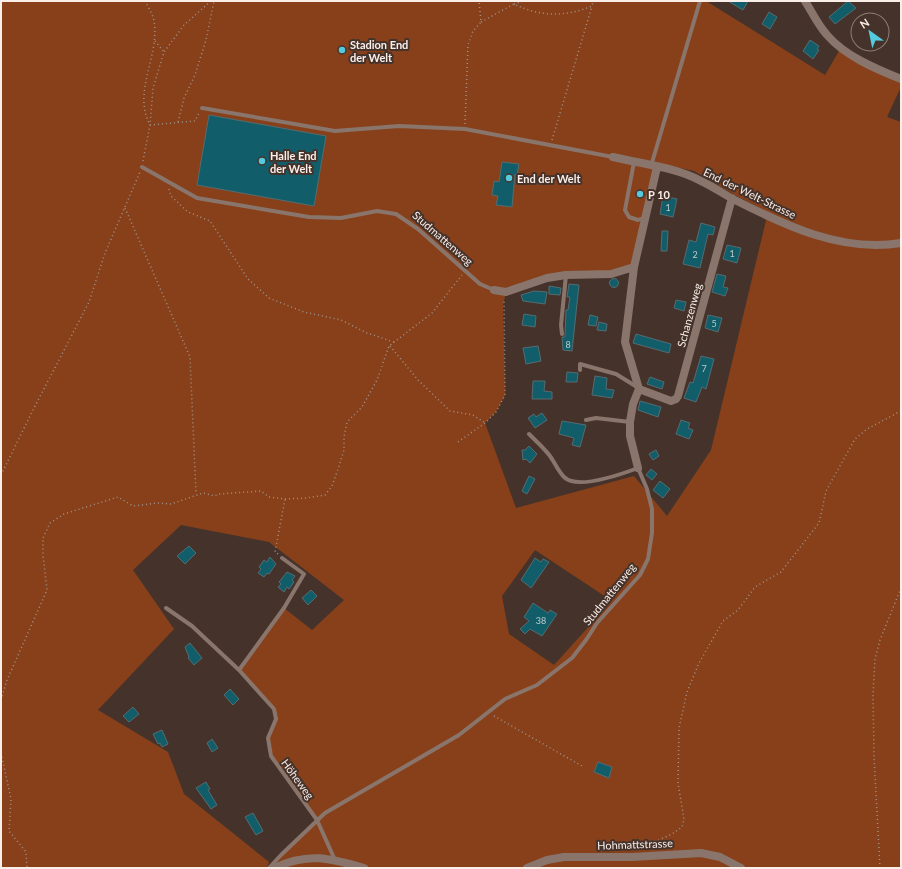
<svg xmlns="http://www.w3.org/2000/svg" width="902" height="869" viewBox="0 0 902 869" font-family="Lato,sans-serif">
<style>
.green{fill:#87401a;fill-rule:evenodd}
.building{fill:#115e6a;stroke:#546c71}
.lines{fill:none;stroke-linecap:round;stroke-linejoin:round}
.path{stroke:#a1928b;stroke-width:1.5;stroke-dasharray:1 3;stroke-linecap:butt}
.service{stroke:#89756b;stroke-width:4}
.minor{stroke:#89756b;stroke-width:8}
.poi-dot{fill:#55cade;stroke:#45332b;stroke-width:1.5}
.labels{text-anchor:middle;dominant-baseline:central;stroke-width:4;stroke-linejoin:round;paint-order:stroke}
.number-label{font-size:9px;fill:#c0cac9}
.poi-label{font-size:11px;font-weight:bold;fill:#faeee9;stroke:#45332b;text-anchor:start}
.street-label{font-size:11px;fill:#faeee9;stroke:#45332b}
</style>
<rect width="100%" height="100%" fill="#45332b"/>
<path class="green" d="M1,1H706L825,75L839,51L901,83V87L887,117L901,122V868H269L317,820L271,756L268,738L276,719L274,709L239,670L284,608L312,630L344,600L269,542L181,525L133,570L174,629L98,710L168,752L184,794L269,862L267,868H1ZM652,162L694,171L735,195L768,212L711,450L667,516L634,476L516,508L485,423L496,412L505,395L503,305L506,292L566,275L623,272L634,267L657,167ZM535,550L612,601L554,665L509,634L502,596Z"/>
<path class="building" d="M728,1H748L743,10Z
M848,1L856,8L835,24L829,17Z
M769,12L777,17L770,29L762,24Z
M810,40L819,46L817,49L819,50L813,59L803,51Z
M209,115L326,136L314,206L197,185Z
M502,162L519,164L517,175L515,174L512,207L496,205L498,196L492,195L494,181L499,182Z
M663,196L677,199L673,217L660,214Z
M701,223L715,227L713,235L708,234L700,268L683,264L689,240L696,242Z
M662,231H668L667,251H661Z
M727,245L741,248L737,263L723,259Z
M717,274L726,276L723,287L728,288L725,296L712,292Z
M609.5 283a4.5 4.5 0 1 1 9 0a4.5 4.5 0 1 1-9 0Z
M569,284L579,285L572,351L563,350L562,337H565L566,310H568L570,297H567Z
M549,286L561,288L560,295L549,294Z
M534,291L547,292L545,304L523,301L521,295Z
M676,300L686,302L684,311L674,308Z
M524,314L536,316L535,327L522,325Z
M590,315L598,317L596,326L588,325Z
M708,315L722,318L718,332L705,328Z
M599,322L607,324L606,331L597,330Z
M636,334L671,344L669,353L633,343Z
M538,346L541,361L526,364L523,348Z
M701,356L714,359L706,389L702,387L696,402L684,398L690,382L693,383Z
M567,372L578,373L577,382H566Z
M595,376L607,378L606,389L614,390L612,398L592,395Z
M650,377L664,382L662,389L647,384Z
M533,381H545L544,391L552,392V399H532Z
M640,401L661,407L658,417L638,410Z
M542,413L547,420L535,428L528,418L534,414L536,417Z
M681,420L690,423L688,428L693,430L689,439L676,434Z
M562,421L586,425L580,447L572,445L574,438L559,434Z
M529,446L537,454L530,463L526,459L523,460L522,450H525Z
M656,450L659,456L653,460L649,454Z
M651,469L657,474L652,480L646,475Z
M529,476L535,479L527,494L522,491Z
M660,481L670,489L663,498L653,490Z
M189,546L196,553L185,564L177,556Z
M270,557L276,564L269,574L267,573L264,577L258,573L261,569L259,567L264,560L267,562Z
M535,558L541,562L543,559L549,562L531,588L521,580Z
M287,572L295,576L292,580L294,582L289,589L287,587L284,592L278,587L281,584L279,582Z
M311,590L317,596L308,605L302,598Z
M533,603L548,613L550,610L557,614L542,636L530,629L525,634L520,629L529,621L524,617Z
M190,643L202,658L194,665L188,658L189,657L185,647Z
M230,689L239,699L233,705L224,695Z
M133,707L139,714L129,722L123,716Z
M162,730L168,744L162,747L160,743L158,744L153,734Z
M212,739L218,748L212,752L207,743Z
M598,762L612,767L609,778L594,772Z
M206,782L210,789L208,790L217,805L211,809L196,788Z
M253,813L263,831L256,835L245,817Z"/>
<g class="lines">
<path class="path" d="M145,1C148,7 153,14 154,21C160,56 132,92 150,125
M514,4L523,1
M481,22L514,4C540,17 566,17 592,6L593,1
M155,41L164,52
M178,122L184,98L195,75L206,40L214,1
M465,124L468,45L473,31L481,22L479,1
M150,125L195,121L199,113
M552,140L592,6
M143,161L150,125L153,88L164,52L184,25L211,1
M169,189L171,196L188,212L210,221L248,279L269,298L304,312L341,320L367,333L394,342
M125,208L190,357L196,494
M390,346L418,380L450,411L473,415L485,423
M458,442L485,423L496,412L505,395L504,299
M1,475L33,410L89,302L105,253L140,172
M278,554L275,552L285,499
M1,700L7,680L47,590L43,555V538L50,523L64,514L118,497L133,506L158,503L171,504L203,493L215,496L219,494L261,491L269,497L285,499L306,498L325,495L332,486L338,469L344,450V437L347,422L362,407L377,380L389,346L432,313L462,275
M494,716L582,766
M1,753L11,799L9,831L26,852L27,868
M634,849L636,844L659,840L672,834L682,827L684,819L678,783L679,728L687,692L699,663L723,621L738,610L755,587L781,572L819,523L826,491L855,439L867,429L901,411
M880,868L874,757L873,695L875,659L880,640L901,588"/>
<path class="service" d="M202,108L335,131L399,126L465,129L613,157
M634,162L625,210L629,217L638,220L646,217
M651,166L700,1
M142,167L197,198L309,217L341,218L377,211L396,214L418,229L480,284L494,290
M562,334L561,325L566,275
M580,370V364L616,374L637,387
M586,420L596,418L630,422
M166,608L192,626L239,670L274,709L276,719L268,738L271,756L317,820L335,860
M239,670L284,608L304,574L282,558
M269,868L281,855L325,813L459,735L505,699L537,685L572,658L586,640L597,623L640,575L648,559L652,533V509L647,489L638,468C622,474 577,490 564,477C558,471 555,463 550,456C544,448 536,441 529,434"/>
<path class="minor" d="M805,1C812,12 818,25 827,35C845,56 876,69 901,79
M613,157C642,164 675,167 701,181C712,186 722,193 733,199C784,225 842,253 901,243
M494,290L506,292L547,278L566,275L611,274L634,267
M639,389L671,401L676,399L678,396L732,198
M638,468L630,436V422L633,404L639,389L625,342L634,267L657,167
M274,868C308,852 330,858 364,868
M527,868L547,860L564,857H632L701,853L720,857L741,868"/>
</g>
<g class="poi-dot">
<circle cx="342" cy="50" r="4"/>
<circle cx="262" cy="161" r="4"/>
<circle cx="509" cy="178" r="4"/>
<circle cx="640" cy="194" r="4"/>
</g>
<g class="labels">
<g class="number-label">
<text x="668" y="207">1</text>
<text x="732" y="253">1</text>
<text x="695" y="254">2</text>
<text x="714" y="323">5</text>
<text x="568" y="344">8</text>
<text x="704" y="368">7</text>
<text x="541" y="620">38</text>
</g>
<g class="poi-label">
<text x="350" y="44">Stadion End<tspan x="350" dy="13">der Welt</tspan></text>
<text x="270" y="155">Halle End<tspan x="270" dy="13">der Welt</tspan></text>
<text x="517" y="178">End der Welt</text>
<text x="648" y="194">P 10</text>
</g>
<g class="street-label">
<text transform="translate(750 193) rotate(26)">End der Welt-Strasse</text>
<text transform="translate(443 238) rotate(41)">Studmattenweg</text>
<text transform="translate(689 315) rotate(-75)">Schanzenweg</text>
<text transform="translate(609 594) rotate(-51)">Studmattenweg</text>
<text transform="translate(298 779) rotate(54)">Höheweg</text>
<text transform="translate(635 844) rotate(-2)">Hohmattstrasse</text>
</g>
</g>
<rect width="902" height="869" fill="none" stroke="#faeee9" stroke-width="4"/>
<g transform="translate(870 32) rotate(327)"><circle r="19" fill="#45332b" stroke="#8d7e77"/>
<path d="M0-3L7 15L0 10L-7 15Z" fill="#55cade"/>
<text y="-6" font-size="11" font-weight="bold" text-anchor="middle" fill="#faeee9">N</text>
</g>
</svg>
